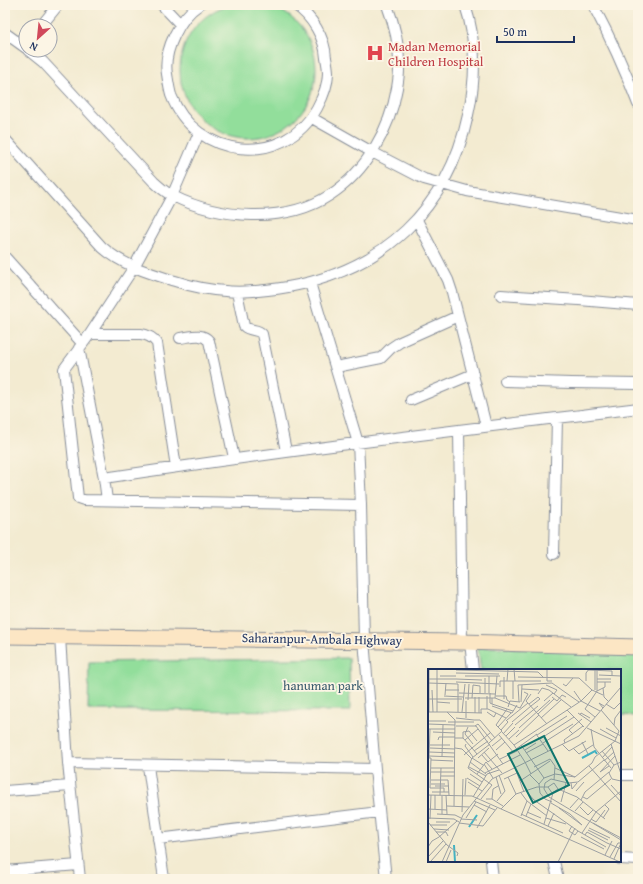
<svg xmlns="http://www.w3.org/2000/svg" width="643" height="884" viewBox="0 0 643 884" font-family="'Gentium Book Plus',serif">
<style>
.green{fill:#92de9b;stroke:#56867c}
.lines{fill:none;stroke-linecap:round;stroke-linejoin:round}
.minor-casing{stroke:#878d98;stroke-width:12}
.secondary-casing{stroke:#878d98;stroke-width:17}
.minor{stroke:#fff;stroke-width:10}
.secondary{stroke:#fce6c4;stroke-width:15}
.labels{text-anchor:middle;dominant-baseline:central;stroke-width:3.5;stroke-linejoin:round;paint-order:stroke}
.health-label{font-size:13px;fill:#be3a42;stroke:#fcf5e5;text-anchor:start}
.street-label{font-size:13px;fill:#1b2f5e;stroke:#fcf5e5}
.park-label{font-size:13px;fill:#395b6d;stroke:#fcf5e5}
.inset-river{fill:none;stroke:#45b2c2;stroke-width:2}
.inset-road{fill:none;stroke:#9da0a3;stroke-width:1}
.view{fill:#0f766e;fill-opacity:0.15;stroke:#0f766e;stroke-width:2}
.inset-edge{fill:none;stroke:#1b2f5e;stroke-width:2}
</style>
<rect width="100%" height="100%" fill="#fcf5e5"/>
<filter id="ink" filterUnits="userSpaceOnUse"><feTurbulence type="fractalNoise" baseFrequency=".025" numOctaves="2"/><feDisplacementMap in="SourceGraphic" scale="8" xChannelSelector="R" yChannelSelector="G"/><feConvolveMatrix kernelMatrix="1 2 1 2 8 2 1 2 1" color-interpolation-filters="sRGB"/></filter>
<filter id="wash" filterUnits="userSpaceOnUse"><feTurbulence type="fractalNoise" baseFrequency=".012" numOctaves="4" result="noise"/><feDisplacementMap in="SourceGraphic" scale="16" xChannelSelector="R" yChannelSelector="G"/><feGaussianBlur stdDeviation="0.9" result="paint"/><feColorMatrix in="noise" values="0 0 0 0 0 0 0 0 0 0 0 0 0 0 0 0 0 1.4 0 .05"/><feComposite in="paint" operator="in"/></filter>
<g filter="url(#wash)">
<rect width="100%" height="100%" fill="#f3ebd1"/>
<path class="green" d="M180 70a68 68 0 1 1 136 0a68 68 0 1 1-136 0Z
M478,647L638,651V716L620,715V670H481Z
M349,658L350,711L88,710L89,662Z"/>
</g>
<g filter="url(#ink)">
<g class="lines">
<g class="minor-casing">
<path id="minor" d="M162,5L180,24
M199,5C180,17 163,51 167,74C168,80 169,88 171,95C195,159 284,169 317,108C323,97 328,85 328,73C328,68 327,63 326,58C325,38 312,16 295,5
M593,5C610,37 625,70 638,104
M41,26L58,5
M5,33L26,48
M28,50L43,62L154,182C160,187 166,193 173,196C219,219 286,224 330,195C366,172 390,129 397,88C398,82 399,76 399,70C400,48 395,26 387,5
M312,118L372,152L424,179L467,191L638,220
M199,133L172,196L134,267L90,334L64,369L78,498L84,500L361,505
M5,139L102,247C122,265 149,273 175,281C214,294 247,294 288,287C382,270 448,210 468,115C476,80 477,40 465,5
M417,220L448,280L452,292L486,426
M5,257L82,343
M310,283L358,443L361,505L364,640L375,769L386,879
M237,292L244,326C250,332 257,328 262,334L286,451
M501,295L579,300L638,305
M90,334H141C148,335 152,337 157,343L176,467
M180,338C190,337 202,332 209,341L234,458
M79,348L104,478L107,500
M336,367L381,358L391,348L400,342L458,316
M505,381L571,383L638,384
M411,400L473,374
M459,430L462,642
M104,478C281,451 460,430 638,408
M554,554L557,418
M60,637L68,763L80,879
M470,642L473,670
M68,763L375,769
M148,766L164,879
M620,775H638
M5,791L70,786
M158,839L379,812
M620,859L638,860
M491,861L493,879
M554,861L558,879
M5,871L78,865"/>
</g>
<g class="secondary-casing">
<path id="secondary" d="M5,636L462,642L638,647"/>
</g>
<use href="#minor" class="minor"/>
<use href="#secondary" class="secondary"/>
</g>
</g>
<defs>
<g id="hospital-bare" transform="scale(1.38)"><path d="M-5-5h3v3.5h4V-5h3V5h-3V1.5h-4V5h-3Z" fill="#e0444e" stroke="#fcf5e5" stroke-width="2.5" paint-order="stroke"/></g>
</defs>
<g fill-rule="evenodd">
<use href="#hospital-bare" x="375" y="53"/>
</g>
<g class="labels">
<g class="health-label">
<text x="388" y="46">Madan Memorial<tspan x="388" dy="15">Children Hospital</tspan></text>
</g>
<g class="street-label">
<text transform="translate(322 639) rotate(1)">Saharanpur-Ambala Highway</text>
</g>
<g class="park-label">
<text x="323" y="685">hanuman park</text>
</g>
</g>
<g transform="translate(428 669)">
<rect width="193" height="193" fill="#f3ebd1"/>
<path class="inset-river" d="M154,89L167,82L169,85M41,158L49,146M26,176L27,193"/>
<path class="inset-road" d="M86,0L87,12M119,0V12H124M28,1L110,3L116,9M160,1L184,2V7M28,4L71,5M171,6L193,7M12,7H28M37,7H72M90,8L151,9L164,21L175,26M1,10H28M28,10L54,11M169,10H183M79,12L80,0M158,12V4L161,0M28,13L71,15M169,13H183M0,14L30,15V43M135,15L138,17L145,9M45,16L52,17V24M118,16L129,21L126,25M72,18V12H85M175,19L176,28L180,32M94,20L111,21M4,21L5,43M17,21H31M167,21V0M146,22L153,32L164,21M169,22L177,18V13M31,24L67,25M57,24V9M61,24V7M62,24V34L64,35M103,25L98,32L119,55M110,25L114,19L121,21L143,38M17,26L18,14M16,27L35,28M68,27H78L79,31L82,33M124,28L129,32L134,26L138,28M37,29H67L92,39L100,25L96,23M44,29L45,16M64,29V35L85,42M67,29L69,7M0,30H34M76,30V8M85,30V12H113M40,31L41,15M116,32L125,24M9,33L22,34M91,33L90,16L124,14L151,33M93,33L94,16M101,35L110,28L112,30L103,37M178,35L186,40L192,34M64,37L84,44L89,36M80,38L82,32L92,33M175,39L171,34L176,37M59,40V27M139,41L156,58M0,43H19L27,51L26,137M1,43V0M9,43V0M19,43L54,44M34,43L37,15M59,43L66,48L68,44M47,44V28M51,44V28M53,44V40H60L78,49M150,44L163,53M110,45L126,30M152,46L153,44L162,49M167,48L157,40L169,22V0M28,49L46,51M38,49V32M113,49L133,31M46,51H52L67,69M79,51L100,34M1,52H18M20,53H46M84,53L103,37M0,55L27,56M87,56L110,37M186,56L187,49L193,41M28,57H48L75,95M47,57L50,55L64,72M40,58L37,65L45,75M70,58L83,44M91,59L122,31M159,59L193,75M178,59L193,67M0,60H27M163,60L166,78L183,99M172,60L188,69M73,61L80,53L78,51M5,63L27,64M74,63L86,76M75,65L85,54M108,65L120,82M145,65L141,61L154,50M71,66L86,84M109,66L139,47M78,67L87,58M88,68L111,46M27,69H35L44,79L36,86M35,69V63L41,62L49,72M81,70L91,61M112,70L146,48M10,71L11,68H27M37,71L50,60M154,73L160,85M61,74L74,62L68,56L79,40M115,74L145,55M137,74L136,71L155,57M38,75L37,77L45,88M134,75L141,82L158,72M183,75L193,105M2,76H22M93,76L116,109M64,77L74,69M2,79L27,80M27,79L34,80L44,90M145,79L151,85L165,76M88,80L109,65M68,81L77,73M97,81L108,74M46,82L60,72M174,82L186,96M1,83L27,84M56,83L74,104M98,84L115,75M49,85L44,79L62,64M54,86L60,93L70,85M1,87L27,88M14,87L15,56M0,89H3L2,119H16V123M1,89L2,60M44,89L55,96M50,89L61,79M174,89L184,78M72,90L89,82M3,91L25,92M176,91L150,113L140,114L123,110L117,114L116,120L121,128L193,171M176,92L186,83M42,93L58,105M97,93L86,76L153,32L172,42M97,93L103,105M193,93L186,96L181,104L184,110L193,112M56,95L65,109M161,97L193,133M181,97L172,103L187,87M41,98L58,107M106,98L122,90L127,97L126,111M3,99H27M87,99L96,123M127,99L147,108M3,103H27M57,104L92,86M42,105L54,113M49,105L58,93L64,100M102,106L111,115M13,107H27M68,108L73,125M80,108L88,125M39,109L52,117M76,110L89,104M3,111H20L21,126M92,112L122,92M40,113L54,122M143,114L144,120L149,114M3,115H17M183,116L193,127M7,117H21M120,118L124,124L130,120M98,122L106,131L150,162L178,178M148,122L156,113M4,123H21M93,124L99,132L119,147M0,126L44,127L192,193M12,126L13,99M18,126L19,145M37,126L38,109M14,127V145M45,128L59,105L71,101M155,128L159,130L183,110M53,130L64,116L40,99L44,89L62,75M58,130H64L75,137M64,130L65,120L70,117M153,131L157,123L181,103M46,132L67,141M69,132L77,122L71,106M124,133L117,130L112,124L111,115L116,109L127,105L147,108L164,94L167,88L187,72L191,62L173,41M133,133L138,114M123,134L142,145L154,156L131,139M46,136L59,143M19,137L41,138M152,138L160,146L165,141M142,139L151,129M0,140L19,141M7,140V126M73,140L88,125L109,118H120L126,114L130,120L149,128L177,150M147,142L155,133M34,143L35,110M99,143L113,149M9,145L27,146L33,149M93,145L135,164M93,147L99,132M98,147L103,135M0,149L26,150L31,153M38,149L48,133M118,149L138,155M175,149L181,140L177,136M2,150L3,126M33,150L49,151M163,150L168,153L177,141M0,153L19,176L30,184L29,187M8,153H22M31,154L55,157L69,139M165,154L193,169M116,155L125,124M2,156H19M120,157L126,144M144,157L141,162L147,166L150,162M49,159L62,136M161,159L182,169M6,160L21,161M160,161L180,171M8,163H18L20,167M154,164L168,143L193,122M157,166L159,163L179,174M11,168L29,152M153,168L176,180M179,174L193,180M0,178L4,172L11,168M177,186L184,172M0,188L15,172M182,188L190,174H193M186,190L193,174M3,192L18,175M14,193L35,146L64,110L151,67L193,18M18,193L23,181M130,193L147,159"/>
<path class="view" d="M116,67L141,116L105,134L80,85Z"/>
<rect width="193" height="193" class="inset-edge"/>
</g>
<rect width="643" height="884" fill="none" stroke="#fcf5e5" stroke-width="20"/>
<g transform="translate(38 38) rotate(207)"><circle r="19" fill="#fcf5e5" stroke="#a2a6af"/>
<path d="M0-3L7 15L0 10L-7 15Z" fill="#d1495b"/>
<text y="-6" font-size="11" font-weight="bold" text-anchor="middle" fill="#1b2f5e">N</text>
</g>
<path d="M497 36v6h77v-6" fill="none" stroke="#1b2f5e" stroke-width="2"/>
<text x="503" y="36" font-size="12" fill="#1b2f5e" stroke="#fcf5e5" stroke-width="3" paint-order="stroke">50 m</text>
</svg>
